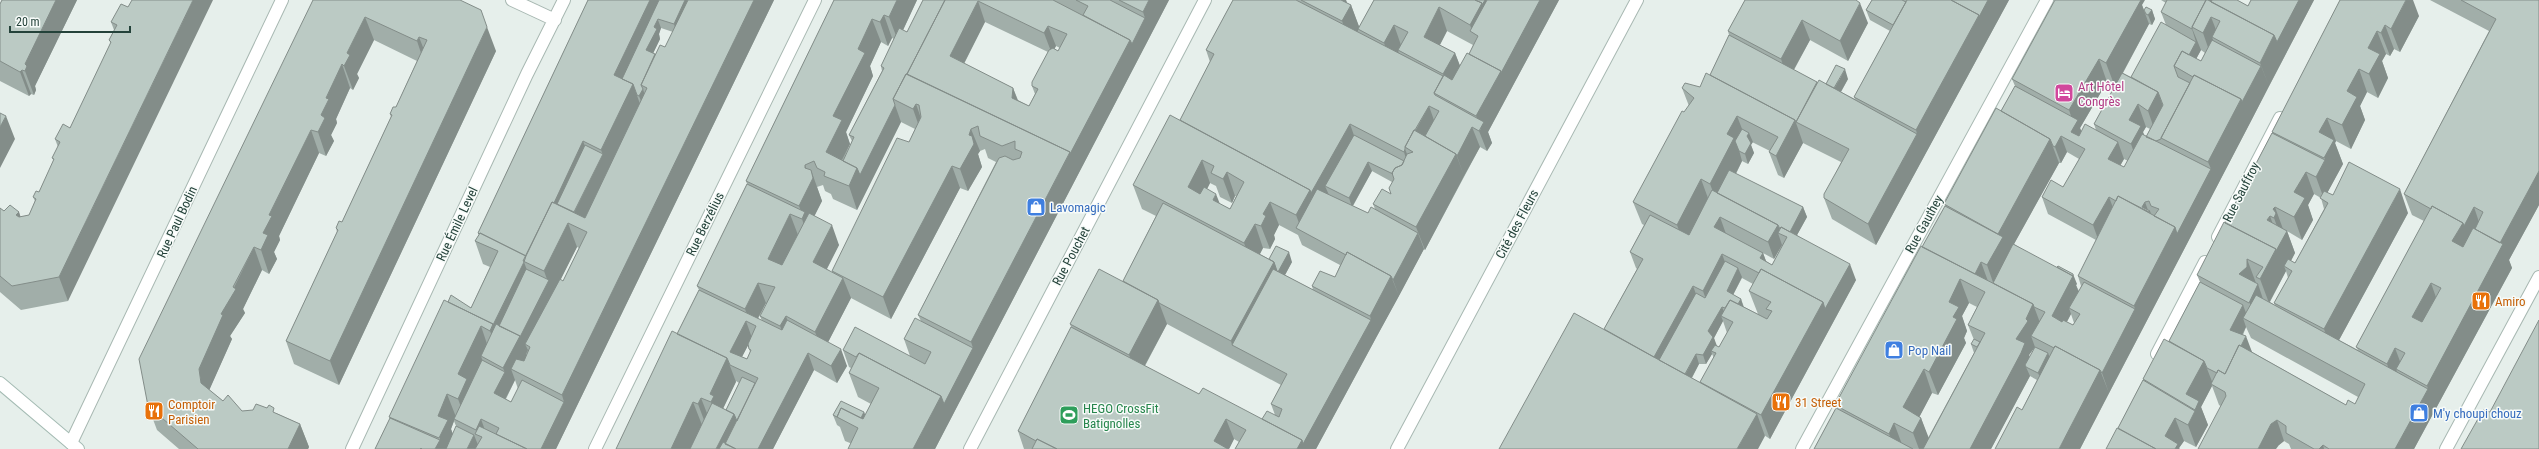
<svg xmlns="http://www.w3.org/2000/svg" width="2539" height="449" viewBox="0 0 2539 449" font-family="'Roboto Condensed',sans-serif">
<style>
.lines{fill:none;stroke-linecap:round;stroke-linejoin:round}
.pedestrian-casing{stroke:#a8b8b2;stroke-width:14}
.minor-casing{stroke:#a8b8b2;stroke-width:14}
.tertiary-casing{stroke:#a8b8b2;stroke-width:14}
.secondary-casing{stroke:#a4bbb3;stroke-width:14}
.pedestrian{stroke:#fff;stroke-width:12}
.minor{stroke:#fff;stroke-width:12}
.tertiary{stroke:#fff;stroke-width:12}
.secondary{stroke:#fff;stroke-width:12}
.wall{fill:#a1aea9;fill-rule:evenodd}
.shaded-wall{fill:#838d89}
.building{fill:#bbcac4;stroke:#838d89;fill-rule:evenodd}
.labels{text-anchor:middle;dominant-baseline:central;stroke-width:3;stroke-linejoin:round;paint-order:stroke}
.hotel-label{font-size:13px;fill:#b23c85;stroke:#f7fbf9;text-anchor:start}
.street-label{font-size:13px;fill:#24423a;stroke:#f7fbf9}
.shop-label{font-size:13px;fill:#366cbe;stroke:#f7fbf9;text-anchor:start}
.food-label{font-size:13px;fill:#c56008;stroke:#f7fbf9;text-anchor:start}
.leisure-label{font-size:13px;fill:#27864d;stroke:#f7fbf9;text-anchor:start}
</style>
<rect width="100%" height="100%" fill="#e6efeb"/>
<g class="lines">
<g class="pedestrian-casing">
<path id="pedestrian" d="M1397,449L1637,0"/>
</g>
<g class="minor-casing">
<path id="minor" d="M512,0L555,20
M2218,237L2280,118
M2157,354L2205,262
M71,443L282,0
M352,449L527,74L564,0
M595,449L815,0
M1802,449L2047,0
M2446,449L2539,277"/>
</g>
<g class="tertiary-casing">
<path id="tertiary" d="M970,449L1205,0"/>
</g>
<g class="secondary-casing">
<path id="secondary" d="M0,383L78,449"/>
</g>
<use href="#pedestrian" class="pedestrian"/>
<use href="#minor" class="minor"/>
<use href="#tertiary" class="tertiary"/>
<use href="#secondary" class="secondary"/>
</g>
<path class="wall" d="M2,0H77L35,86L36,90L34,95L31,94L29,96L0,81V4Z
M313,0L496,51L339,385L294,364L286,341L337,232L336,228L342,222L391,117L390,114L396,107L417,61L374,40L357,74L359,78L353,90L350,88L336,119L337,123L331,135L334,141L326,156L319,153L279,236L280,240L274,252L277,259L269,274L262,270L243,309L245,313L230,336L232,339L209,390L223,401L242,411L276,413L300,424L309,447L308,449H179L157,430L148,406Z
M588,0H774L556,449H375L390,418L389,417L448,302L471,308L490,267L483,264L475,241L479,235L478,233ZM661,28L673,32L665,47L655,54L653,53L660,39L659,34ZM577,247L579,248L563,281L560,280ZM515,380L518,389L511,402L506,399ZM454,421L456,426L453,434L451,429Z
M834,0H917L903,30L907,32L923,0H1169L935,449L850,443L845,441L840,427L837,425L833,415L864,412L865,415L871,404L858,397L849,373L851,368L849,367L843,350L910,356L904,339L921,321L918,315L996,162L988,158L985,149L980,151L978,154L982,167L968,191L960,188L891,319L851,298L828,342L847,366L837,383L814,370L773,449H616L677,334L699,290L697,286L747,184L746,181ZM985,22L1048,52L1032,86L1035,94L1029,106L1018,100L1013,88L964,64ZM892,38L894,39L881,66L882,71L849,135L852,141L843,161L850,144L846,132L873,76L870,66L881,42L888,46ZM1056,46L1060,48L1058,51L1054,49ZM901,122L915,129L909,142L832,271L833,273L827,269L839,245L814,216L822,201L817,187L823,185L825,191L831,194L833,199L857,210ZM766,303H767L760,316L762,321L758,319ZM748,345L750,352L747,359L742,357ZM736,381L739,383L726,410L723,408Z
M1233,0H1346L1347,3L1351,5L1359,27L1374,0H1559L1488,132L1492,143L1487,151L1480,147L1425,250L1424,249L1377,336L1316,449H1235L1239,442L1234,439L1229,449H1024L1018,431L1071,327L1070,324L1123,281L1156,216L1142,209L1133,185L1180,120L1210,62L1206,50ZM1447,31L1473,45L1469,54L1460,66L1455,53L1440,45ZM1372,171L1392,182L1391,194L1373,204L1375,209L1368,213L1353,206ZM1210,183L1216,186L1220,197L1232,203L1235,196H1236L1230,209L1220,204L1207,189ZM1279,225L1298,235L1302,245L1340,265L1335,277L1312,286L1313,290L1285,275L1292,262L1269,259L1260,254L1263,248L1270,249L1275,239L1274,235ZM1167,324L1281,385L1271,404L1275,415L1262,419L1199,394L1145,366Z
M1745,0L1868,23L1848,61L1810,40L1794,70L1817,82L1826,84L1848,79L1841,92L1855,99L1854,97L1890,31L1870,20L1866,10L1872,0H2009L1876,245L1832,219L1824,198L1841,162L1803,143L1784,178L1778,175L1769,152L1770,151L1752,142L1751,145L1754,153L1748,164L1742,161L1736,174L1803,207L1807,217L1797,235L1856,280L1770,439L1604,329L1637,269L1636,268L1630,252L1644,225L1642,224L1633,202L1689,106L1682,88L1700,87L1710,75L1729,35L1728,31ZM1782,245L1772,265L1766,261L1763,253L1774,259ZM1742,278L1753,284L1749,291L1758,314L1744,307L1741,299L1733,295ZM1723,321L1727,333L1719,347L1716,346L1714,338ZM1712,354L1714,358L1700,382L1701,383L1692,378L1699,364H1706Z
M2161,0H2237L2248,6L2251,0H2314L2080,449L2022,410L2037,380L2030,376L1991,449H1814L1836,408L1835,405L1945,206L1944,204L2001,111L2015,86L2012,79L2142,5L2144,10H2152L2155,19L2152,25L2149,24L2123,73L2131,77L2166,25L2161,12L2166,3ZM2201,50L2205,53L2201,61L2196,59ZM2107,82L2115,87L2094,124L2096,130L2081,131L2080,128ZM2146,127L2150,129L2146,137L2144,136L2143,132ZM2067,152L2079,159L2063,187L2042,197L2048,214L2096,240L2078,276L2081,286L2079,291L2076,285L2077,284L2014,244L2059,163H2061ZM2124,159L2128,161L2124,167L2120,166ZM1969,303L1977,307L1968,325L1974,340L1971,344L1974,353L1928,438L1921,418L1919,417L1932,393L1938,395L1966,343L1964,338L1967,331L1962,316ZM2071,314L2074,323L2073,325L2067,322ZM2035,347L2030,357L2029,355Z
M2340,0L2419,16L2400,52L2394,49L2390,56L2386,54L2382,61L2388,78L2378,98L2367,92L2360,106L2365,120L2351,149L2336,141L2335,143L2343,164L2327,193L2333,195L2408,213L2339,340L2358,350L2356,347L2424,221L2412,215L2404,194L2489,31L2430,0H2539V205L2509,260L2512,268L2414,449H2291L2289,444L2284,441L2279,445L2219,405L2212,386L2201,407L2208,425L2196,447L2184,441L2179,448L2118,428L2143,380V379L2169,341L2200,282L2197,275L2272,133V132ZM2314,194L2321,198L2324,209L2295,263L2291,261L2295,253L2287,231L2302,240L2313,220L2308,205ZM2286,271L2288,278L2274,303L2275,305L2270,302ZM2246,327L2251,338L2358,397L2355,404L2346,405L2252,352L2243,335Z
M128,7L68,301L21,310L0,292V208L4,211L19,212L20,217L29,215L35,201L33,197L39,192L54,161L52,158L58,147L55,139L70,128L111,44L109,40L114,30L111,22Z"/>
<path class="shaded-wall" d="M56,0H77L35,86L36,90L34,95L25,71V64Z
M193,0H213L68,301L59,277Z
M650,0H665L666,3L658,20L661,28L659,34L660,39L650,60L625,89L614,75Z
M685,0H693L677,34L674,24Z
M754,0H774L556,449H541L564,402L562,395Z
M897,0H917L898,41L889,17Z
M1149,0H1169L935,449H913L941,396L973,348L971,342L1070,152L1130,40L1145,18L1143,12Z
M1341,0H1346L1349,9L1351,5L1360,29H1358V31L1351,45L1342,21Z
M1485,0H1505L1490,27L1482,5Z
M1540,0H1559L1488,132L1492,143L1487,151L1479,131L1481,129L1476,116Z
M1988,0H2009L1876,245L1868,224L1917,134L1916,130L1979,15Z
M2131,0H2145L2142,5L2149,24L2115,87L2106,63Z
M2207,0H2214L2211,17L2220,40L2212,37L2216,48L2211,56L2203,33Z
M2299,0H2314L2269,86L2260,63L2274,35Z
M2406,0H2413L2419,16L2400,52L2391,29Z
M978,1L985,22L957,77L950,56Z
M1482,3L1490,27L1478,36L1473,33L1470,25Z
M1860,3L1868,23L1848,61L1840,41Z
M1439,7L1447,31L1432,60L1424,37Z
M2152,10L2155,19L2152,25L2148,15Z
M884,15L892,38L888,46L880,22Z
M365,17L374,40L357,74L359,78L353,90L344,66L347,53Z
M872,19L881,42L870,66L873,76L846,132L850,144L834,176L826,152L833,116L858,49Z
M1802,20L1810,40L1788,80L1781,59Z
M1394,25L1402,48L1398,50L1399,54L1392,66L1384,43Z
M2385,25L2394,49L2390,56L2381,33Z
M1048,26L1056,46L1052,54L1044,33Z
M487,27L496,51L339,385L330,361Z
M2192,28L2201,50L2188,74L2181,70L2196,42L2192,29Z
M2377,31L2386,54L2382,61L2388,78L2378,98L2369,74L2368,48Z
M419,37L428,60L425,65L417,41Z
M1455,53L1464,76L1435,94L1444,77L1443,74Z
M2099,59L2107,82L2080,128L2084,137L2079,145L2071,132L2074,125L2069,110Z
M342,64L350,88L336,119L337,123L331,135L334,141L326,156L318,132L321,115L326,98Z
M2261,66L2269,86L2250,123L2242,102Z
M1845,69L1848,79L1834,104L1831,95Z
M2359,69L2367,92L2360,106L2365,120L2351,149L2342,125L2347,91Z
M22,70L31,94L29,96L20,72Z
M633,84L640,104L609,170L601,150Z
M1013,88L1021,109L1012,98Z
M643,89L646,99L643,106L639,96Z
M2158,92L2166,115L2156,134L2148,111Z
M2241,99L2250,123L2142,330L2134,306L2175,227L2211,169L2208,162Z
M916,104L924,127L921,132L913,109Z
M2138,104L2146,127L2143,132L2147,142L2139,167L2131,144L2129,120Z
M895,105L901,122L857,210L849,186L857,168Z
M1429,106L1436,126L1413,152L1406,148Z
M6,116L15,139L0,168V127Z
M1737,116L1746,139L1739,150L1742,161L1722,201L1715,197L1710,184L1727,134Z
M2327,118L2336,141L2335,143L2343,164L2324,199L2316,177L2325,160L2319,132Z
M1795,120L1803,143L1784,178L1776,156Z
M1350,124L1357,144L1325,186L1329,195L1319,213L1311,193Z
M1472,127L1480,147L1464,176L1457,156Z
M971,129L980,151L978,154L982,167L968,191L960,169L969,135Z
M311,130L319,153L279,236L280,240L274,252L277,259L269,274L261,250L263,233L269,215Z
M1749,133L1753,142L1751,145L1754,153L1748,164L1745,154L1747,136Z
M2061,136L2067,152L2061,163L2055,147Z
M2050,139L2059,163L2009,253L1995,288L1987,265L2000,241L1998,234Z
M583,141L591,161L527,258Z
M2118,142L2124,159L2114,176L2108,159Z
M1405,149L1413,169L1407,162L1404,152Z
M603,154L609,170L580,228L572,217Z
M1456,154L1464,176L1425,250L1416,227Z
M1202,160L1210,183L1196,211L1188,187Z
M1368,162L1372,171L1352,207L1349,198Z
M805,165L811,182V170L822,201L810,225L809,240L802,219L803,217L799,206Z
M952,166L960,188L891,319L883,297Z
M2539,171V205L2509,260L2512,268L2414,449H2395L2428,389L2427,386L2499,245Z
M1227,172L1235,196L1232,203L1223,179Z
M2306,172L2314,194L2308,205L2313,220L2302,240L2294,217V192Z
M1701,179L1709,201L1685,247L1677,225Z
M2400,189L2408,213L2332,353L2324,329Z
M1310,190L1319,213L1302,231L1296,215Z
M1216,194L1225,217L1213,200Z
M2109,197L2115,213L2099,242L2093,225Z
M1270,202L1279,225L1274,235L1275,239L1270,249L1261,226L1263,214Z
M2145,202L2149,213L2150,211L2154,221L2142,207Z
M1803,207L1807,217L1791,246L1788,236Z
M2275,207L2283,229L2287,231L2295,253L2287,268L2284,266L2286,271L2269,303L2260,279L2276,249L2282,240L2274,218L2273,209Z
M2474,207L2481,228L2471,247L2464,226Z
M19,212L27,236L16,215Z
M790,214L798,235L776,279L768,259Z
M2270,216L2278,239L2267,220Z
M1720,217L1726,234L1714,227Z
M568,223L577,247L554,293L525,344L528,350L526,354L527,356L519,373L511,369L515,380L511,388L503,368L548,282L544,271Z
M2463,223L2471,247L2461,265L2452,241Z
M1255,224L1263,248L1253,267L1244,243Z
M832,225L839,245L820,282L813,262Z
M1778,225L1781,234L1778,233L1782,245L1774,259L1768,242Z
M1418,233L1424,249L1399,296L1393,280Z
M254,247L262,270L243,309L245,313L230,336L232,339L208,393L201,383L199,369L221,314Z
M1289,252L1292,262L1244,351L1232,345L1231,341L1274,262Z
M1763,253L1769,269L1760,258Z
M1722,254L1728,270L1709,308L1703,291Z
M2247,259L2256,283L2258,284L2266,308L2258,326L2239,274Z
M524,262L532,284L499,354L490,331Z
M1981,262L1989,284L1974,275Z
M1850,264L1856,280L1770,439L1761,415L1823,302Z
M1738,268L1742,277L1730,301L1727,291Z
M2073,274L2077,284L2076,285L2080,296L2069,308L2071,314L2059,336L2052,316Z
M1391,276L1399,296L1377,336L1316,449H1297L1371,320L1370,316Z
M843,278L851,298L823,352L815,332Z
M1960,279L1969,303L1962,316L1967,331L1964,338L1966,343L1938,395L1929,372L1949,302Z
M758,283L766,303L754,325L750,323L745,309Z
M2431,283L2439,306L2420,341L2412,317Z
M1693,286L1699,302L1661,372L1652,361Z
M1741,299L1744,309L1734,313Z
M1158,300L1167,324L1138,378L1129,355Z
M2033,304L2042,328L2031,336L2035,347L2029,355L2033,367H2026L2030,376L1991,449H1970L2016,339Z
M2243,305L2249,321L2243,318L2246,327L2236,347L2230,330Z
M1722,307L1726,316H1721L1723,321L1714,338L1717,346L1711,351L1712,354L1706,364L1703,355L1708,331Z
M2135,309L2142,330L2109,393L2102,373Z
M786,316L793,337L788,347L780,326Z
M746,321L752,338L736,368L730,352Z
M481,326L489,350L481,356L483,362L467,423L458,399V374Z
M2246,336L2252,352L2226,378Z
M2395,348L2404,372L2396,369L2400,379L2395,388L2387,364Z
M841,349L847,366L837,383L831,366Z
M808,353L814,370L773,449H758Z
M2048,353L2052,363L2042,382L2038,373Z
M1696,354L1699,364L1684,392L1681,383Z
M727,358L736,382L721,413L720,426L711,402L710,394Z
M2204,361L2213,384H2211L2212,386L2201,407L2208,425L2196,447L2188,425L2195,411L2186,394Z
M1924,369L1932,393L1912,431L1903,407Z
M2100,370L2109,393L2080,449H2059Z
M505,372L511,388L500,409L494,393Z
M447,394L456,417L454,419V421L451,429L456,444L454,449H435L440,440L438,416Z
M701,398L710,421L707,428L698,404Z
M693,402L702,425L690,449H671Z
M864,412L868,422L858,428L856,427Z
M734,414L739,428L725,449H716Z
M1757,414L1765,436L1758,449H1737Z
M1921,418L1930,441L1926,449H1919L1913,433Z
M2175,418L2184,441L2179,448L2180,449H2169L2165,436Z
M481,419L487,436L482,437L478,435L476,430Z
M1226,419L1234,439L1229,449H1217L1214,441Z
M2277,420L2284,441L2279,445L2276,449H2258L2271,424Z
M1894,423L1903,447L1895,449L1889,434Z
M300,424L309,447L308,449H288Z
M474,435L478,445L475,449H467Z
M2323,445L2324,449H2319Z"/>
<path class="building" d="M2,0H56L25,64L27,66L25,71L22,70L20,72L0,61V4Z
M132,0H193L59,277L12,286L0,276V208L4,211L10,205L19,212L16,215L19,217L29,215L36,199L33,197L36,191L39,192L54,159L52,158L60,142L55,139L63,124L70,128L111,42L109,40L117,25L111,22L121,4L128,7Z
M313,0H460L481,10L487,27L330,361L286,341L338,230L336,228L339,221L342,222L392,115L390,114L393,107H396L427,40L419,37L417,41L365,17L347,53L350,55L344,66L342,64L326,98L329,99L321,115L325,118L318,132L311,130L269,215L272,216L263,233L268,235L261,250L254,247L233,287L236,289L221,314L223,315L199,369L201,383L223,401L228,395L242,411L253,410L256,404L267,408L269,405L274,408L273,412L300,424L288,449H198L148,406L139,359Z
M588,0H650L614,75L633,84L601,150L583,141L554,203L552,202L526,256L480,233L479,234L478,233Z
M659,0H685L674,24L658,19L654,27L657,29L646,50L655,54L641,85L643,89L639,96L637,95L633,84L622,79Z
M688,0H754L562,395L511,369L516,359L524,361L530,347L525,344L560,279L563,281L587,232L568,223L544,271L523,261L552,202L585,218L647,88L641,85L660,45L665,47Z
M834,0H897L889,17L884,15L880,22L872,19L858,49L865,53L833,116L842,120L826,152L857,168L849,186L824,176L825,172L817,168L814,161L805,165V168L811,170L813,178L799,206L746,181Z
M923,0H945L907,74H906L893,99L895,105L860,175L857,168L843,161L854,137L849,135L884,68L881,66L899,28L907,32Z
M945,0H1053L1130,40L1070,154V152L907,74ZM978,1L1044,33L1048,26L1067,34L1058,51L1053,48L1049,50L1032,82V86L1038,89L1029,106L1012,98L1013,88L950,56Z
M1076,0H1110L1145,18L1132,44L1130,40L1083,15L1088,6Z
M1119,0H1149L1143,12Z
M1233,0H1296L1443,76L1434,93L1435,95L1484,122L1479,131L1472,127L1457,156L1456,154L1425,136L1439,111L1429,106L1415,130H1414L1405,147V149L1404,152L1350,124L1311,193L1310,190L1180,120L1214,54L1206,50Z
M1301,0H1341L1351,5L1342,21Z
M1374,0H1475L1482,3L1470,25L1439,7L1424,37L1455,53L1443,74L1398,50L1408,32L1394,25L1384,43L1358,29Z
M1475,0H1485L1482,5V3Z
M1487,0H1540L1501,73V71L1469,54L1478,36L1470,31Z
M1745,0H1856L1860,3L1840,41L1802,20L1781,59L1728,31Z
M1872,0H1902L1906,2L1893,25L1866,10Z
M1907,0H1951L1979,15L1916,130L1854,97Z
M1951,0H1988L1979,17V15Z
M2055,0H2141L2106,63L2099,59L2069,110L2012,79Z
M2167,0H2206L2192,27V29L2161,12Z
M2206,0H2208L2274,35L2260,63L2212,37L2220,21L2211,17L2203,33L2192,27Z
M2212,0H2237L2248,6L2251,0H2299L2277,42L2274,35L2211,2Z
M2340,0H2406L2391,29L2385,25L2381,33L2377,31L2368,48L2380,54L2369,74L2359,69L2347,91L2357,97L2342,125L2327,118L2319,132L2334,140L2324,158L2272,132Z
M2461,0H2539V171L2500,243L2475,229L2483,212L2474,207L2464,226L2463,223L2432,206L2431,209L2404,194L2496,19Z
M2146,7L2152,10L2148,15L2146,14L2144,10Z
M2161,22L2196,42L2189,55L2182,51L2174,66L2178,77L2190,83L2161,138V139L2156,141L2146,137L2163,105L2158,92L2131,77Z
M1729,35L1817,82L1796,122L1795,120L1710,75Z
M2212,40L2261,66L2242,102L2241,99L2194,75L2193,77L2174,66L2182,51L2201,61Z
M1467,53L1501,71L1476,116L1434,93L1444,75L1452,80Z
M1836,65L1845,69L1834,88L1826,84Z
M1706,73L1795,120L1776,156L1769,152L1778,137L1737,116L1727,134L1734,138L1710,184L1701,179L1677,225L1633,202L1682,111L1684,112L1694,98L1682,88L1685,83L1700,87Z
M2122,73L2158,92L2148,111L2138,104L2129,120L2141,126L2131,144L2094,124Z
M906,74L1070,152L971,342L918,315L999,158L1005,156L1013,160L1020,158L1022,152L1015,149V141L1002,146L980,136L978,126L971,129L969,135L972,136L974,144L960,169L952,166L883,297L832,271L897,138L909,142L921,117L919,105L916,104L913,109L893,99Z
M2194,75L2241,99L2208,162L2161,138Z
M1819,80L1917,134L1868,224L1824,198V194L1849,149L1796,122Z
M2015,86L2078,120L2071,132L2079,136L2085,124L2118,142L2108,159L2124,167L2142,134L2211,169L2177,234L2175,227L2154,216L2159,209L2151,206L2149,201L2145,202L2142,207L2150,211L2149,212L2118,196L2116,201L2109,197L2093,225L2042,197L2051,180L2063,187L2085,149L2061,136L2055,147L2053,146L2050,139L2001,111Z
M1996,108L2050,139L1998,234L1944,204Z
M0,113L6,116L0,127Z
M1170,115L1310,190L1296,215L1270,202L1263,214L1266,216L1261,226L1255,224L1244,243L1133,185ZM1202,160L1214,166L1211,173L1223,179L1227,172L1244,182L1230,209L1213,200L1216,194L1204,187L1200,194L1188,187Z
M1742,129L1749,133L1747,136L1751,143L1745,154L1739,151L1735,141Z
M1414,130L1456,154L1416,227L1373,204L1382,189L1391,194L1389,188L1394,179L1392,173L1395,168L1402,165L1407,154L1413,152L1405,147Z
M2272,133L2325,160L2316,177L2306,172L2294,192L2305,198L2294,217L2275,207L2273,209L2276,213L2274,218L2270,216L2267,220L2287,231L2276,251V249L2225,223Z
M1354,135L1404,161L1402,165L1395,168L1392,173L1393,174L1368,162L1349,198L1325,186Z
M585,145L603,154L574,212L557,204Z
M2349,162L2400,189L2324,329L2274,303L2292,271L2284,266L2288,259L2295,263L2328,203L2320,198L2324,191L2333,195Z
M1729,170L1803,207L1790,232L1781,227L1780,229L1778,225L1717,193Z
M747,184L805,212L802,219L790,214L768,259L782,265L809,213L832,225L813,262L843,278L815,332L786,316L780,326L760,316L775,287L758,283L745,309L697,286Z
M1317,189L1368,213L1371,207L1418,233L1393,280L1391,276L1347,252L1346,255L1296,228Z
M1712,190L1778,225L1768,242L1720,217L1714,227L1763,253L1760,258L1772,265L1787,237L1778,233L1781,227L1850,264L1825,309L1823,302L1761,269L1759,273L1722,254L1703,291L1693,286L1654,357L1604,329L1643,259L1630,252L1650,215L1689,235Z
M2118,196L2175,227L2134,306L2078,276Z
M1163,203L1274,262L1231,341L1159,303L1158,300L1123,281Z
M1945,206L2003,237L1987,265L1981,262L1975,274L1922,247Z
M2432,206L2463,223L2452,241L2463,247L2473,228L2503,244L2427,386L2396,369L2405,353L2395,348L2387,364L2356,347ZM2431,283L2441,288L2422,322L2412,317Z
M2224,222L2276,249L2260,279L2256,277L2263,267L2247,259V267L2239,274L2258,284L2249,303L2197,275Z
M480,233L526,256L524,262L493,325V324L448,302L451,295L471,308L498,251L475,241Z
M2013,244L2073,276L2052,316L2062,322L2063,320L2073,325L2080,314L2069,308L2084,282L2135,309L2102,373L2100,370L2055,346L2054,348L2031,336L2045,312L2034,307L2033,304L1993,283Z
M1276,246L1289,252L1278,272L1277,271L1274,262L1269,259Z
M1921,246L2033,304L2026,319L2028,321L2016,339L2025,343L2021,353L1970,449H1923L1985,333L1968,325L1985,292L1960,279L1949,302L1959,307L1953,317L1957,319L1929,372L1924,369L1903,407L1921,418L1913,433L1894,423L1889,434L1835,405Z
M1347,252L1391,276L1370,316L1312,286L1320,271L1335,277Z
M1725,261L1738,268L1727,291L1741,299L1738,304L1730,300L1725,308L1722,307L1708,331L1713,337L1703,355L1696,354L1685,374L1659,360L1696,293L1705,298Z
M2058,266L2073,274V276L2057,267Z
M526,269L549,280L520,337V336L499,326Z
M1099,269L1158,300L1129,355L1070,324Z
M1273,269L1371,320L1303,444L1302,440L1262,419L1267,411L1279,417L1282,409L1271,404L1287,374L1232,345Z
M1761,269L1823,302L1761,415L1700,382L1716,353L1711,351L1715,345L1719,347L1733,322L1721,316L1730,300L1767,319L1772,311L1766,309L1771,302L1749,291Z
M2200,282L2243,305L2230,330L2246,336L2241,346L2239,345L2225,374L2218,370L2217,373L2207,368L2204,361L2169,341Z
M699,290L782,330L787,320L841,349L831,366L808,353L758,449H736L725,444L758,378L730,365L727,358L677,334ZM746,321L756,326L748,344L749,349L751,350L747,359L730,352Z
M2256,295L2428,389L2395,449H2329L2323,445L2319,449H2314L2286,433V426L2277,420L2271,424L2258,449H2198L2226,396L2225,392L2211,384L2218,370L2225,374L2239,345L2346,405L2348,400L2355,404L2365,384L2243,318Z
M444,300L493,324L490,331L481,326L458,374L467,379L458,399L447,394L438,416L448,420L439,438L389,417Z
M1574,313L1757,414L1737,449H1499Z
M915,318L973,348L944,404L941,396L859,353L856,357L843,350L855,327L925,364L931,352L904,339Z
M2539,320V449H2461L2483,410L2490,412Z
M496,324L520,336L503,368L481,356Z
M1071,327L1199,394L1203,388L1302,440L1297,449H1235L1246,430L1226,419L1214,441L1228,449H1057L1037,439L1036,441L1018,431Z
M672,331L727,358L710,394L714,396L711,402L701,398L698,404L693,402L671,449H616Z
M1974,339L1980,342L1977,347L1971,344Z
M2164,339L2204,361L2186,394L2199,401L2195,410L2143,379Z
M2055,346L2100,370L2059,449H1995L2017,407L2022,410Z
M2035,347L2048,353L2038,373L2026,367L2025,365Z
M859,353L941,396L913,449H848L858,428L837,417L841,408L863,419L879,388L849,373Z
M482,360L505,372L494,393L511,402L522,380L564,402L541,449H527L496,434L499,428L481,419L476,430L454,419Z
M742,377L755,383L737,421L734,414L726,410Z
M2143,380L2195,411L2188,425L2175,418L2165,436L2178,444L2175,449H2156L2118,428Z
M841,401L864,412L861,418L841,408L837,417L833,415Z
M712,403L734,414L716,449H690Z
M1836,408L1913,449H1814Z
M390,418L440,440L435,449H422L421,448L420,449H375Z
M456,426L474,435L467,449H446Z
M479,426L527,449H475L482,437L475,434Z
M2117,428L2156,449H2106Z
M1037,439L1057,449H1032Z
M723,442L736,449H719Z"/>
<defs>
<g id="hotel-square" transform="scale(1)"><rect x="-9" y="-9" width="18" height="18" rx="4" fill="#d1479c" stroke="#f7fbf9"/><path d="M-6-4.5h1.5V1H6V5H4.5V3h-9V5H-6ZM-4 0a1.8 1.8 0 1 1 3.6 0ZM.5 0V-2.5h3Q6-2.5 6 0Z" fill="#fff"/></g>
<g id="shop-square" transform="scale(1)"><rect x="-9" y="-9" width="18" height="18" rx="4" fill="#3f7fe0" stroke="#f7fbf9"/><path d="M-5-2.5h2.3a2.7 3.5 0 0 1 5.4 0H5L5.5 6h-11ZM-1.5-2.5h3a1.5 2.3 0 0 0-3 0Z" fill="#fff"/></g>
<g id="restaurant-square" transform="scale(1)"><rect x="-9" y="-9" width="18" height="18" rx="4" fill="#e8710a" stroke="#f7fbf9"/><path d="M-5-6h1v4h1v-4h1v4h1v-4h1v5L-1.5 .5V6h-2V.5L-5-1ZM5-6V6H3V1.5H1.5Q1.5-4 5-6Z" fill="#fff"/></g>
<g id="stadium-square" transform="scale(1)"><rect x="-9" y="-9" width="18" height="18" rx="4" fill="#2e9e5b" stroke="#f7fbf9"/><path d="M0-5a6.5 5 0 1 0 0 10a6.5 5 0 1 0 0-10ZM-3.5-1.8h7v3.6h-7Z" fill="#fff"/></g>
</defs>
<g fill-rule="evenodd">
<use href="#hotel-square" x="2064" y="93"/>
<use href="#shop-square" x="1036" y="207"/>
<use href="#restaurant-square" x="2481" y="301"/>
<use href="#shop-square" x="1894" y="350"/>
<use href="#restaurant-square" x="1781" y="402"/>
<use href="#restaurant-square" x="154" y="411"/>
<use href="#shop-square" x="2419" y="413"/>
<use href="#stadium-square" x="1069" y="415"/>
</g>
<g class="labels">
<g class="hotel-label">
<text x="2078" y="86">Art Hôtel<tspan x="2078" dy="15">Congrès</tspan></text>
</g>
<g class="street-label">
<text transform="translate(2241 192) rotate(-63)">Rue Sauffroy</text>
<text transform="translate(177 222) rotate(-65)">Rue Paul Bodin</text>
<text transform="translate(457 224) rotate(-65)">Rue Émile Level</text>
<text transform="translate(705 224) rotate(-64)">Rue Berzélius</text>
<text transform="translate(1517 224) rotate(-62)">Cité des Fleurs</text>
<text transform="translate(1924 224) rotate(-61)">Rue Gauthey</text>
<text transform="translate(1071 256) rotate(-62)">Rue Pouchet</text>
</g>
<g class="shop-label">
<text x="1050" y="207">Lavomagic</text>
<text x="1908" y="350">Pop Nail</text>
<text x="2433" y="413">M'y choupi chouz</text>
</g>
<g class="food-label">
<text x="2495" y="301">Amiro</text>
<text x="1795" y="402">31 Street</text>
<text x="168" y="404">Comptoir<tspan x="168" dy="15">Parisien</tspan></text>
</g>
<g class="leisure-label">
<text x="1083" y="408">HEGO CrossFit<tspan x="1083" dy="15">Batignolles</tspan></text>
</g>
</g>
<path d="M10 26v6h120v-6" fill="none" stroke="#24423a" stroke-width="2"/>
<text x="16" y="26" font-size="12" fill="#24423a" stroke="#f7fbf9" stroke-width="3" paint-order="stroke">20 m</text>
</svg>
